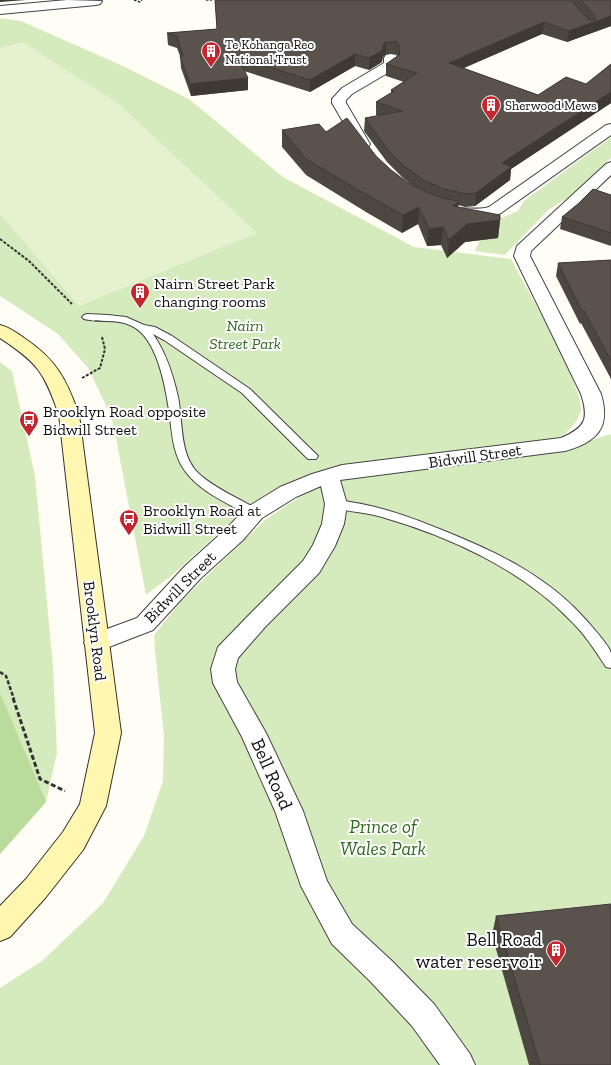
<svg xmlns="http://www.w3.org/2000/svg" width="611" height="1065" viewBox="0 0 611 1065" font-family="'Zilla Slab',serif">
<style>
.green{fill:#d5ebbd}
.forest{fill:#b9dc9c}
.pitch{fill:#e6f2cf}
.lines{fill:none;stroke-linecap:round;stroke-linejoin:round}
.service-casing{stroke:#444;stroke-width:2}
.minor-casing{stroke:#444;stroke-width:2}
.secondary-casing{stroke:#333;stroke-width:2}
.path-far3{stroke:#333;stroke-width:1.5;stroke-dasharray:2.5 1.5;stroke-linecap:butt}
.path-far2{stroke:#333;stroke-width:2;stroke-dasharray:3 1.5;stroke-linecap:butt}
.path-far1{stroke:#333;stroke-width:2.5;stroke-dasharray:4 2;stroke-linecap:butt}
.path{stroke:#333;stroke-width:3;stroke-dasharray:5 2.5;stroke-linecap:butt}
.service{fill:#fff;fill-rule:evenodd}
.minor{fill:#fff;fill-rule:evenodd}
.secondary{fill:#fff6b0;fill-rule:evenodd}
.wall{fill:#4d4742}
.shaded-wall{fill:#3f3936}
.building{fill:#5a524d;stroke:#3f3936}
.labels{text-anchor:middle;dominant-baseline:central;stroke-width:4;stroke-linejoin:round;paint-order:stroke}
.far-poi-label{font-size:13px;fill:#111;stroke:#fff;text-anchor:start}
.poi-label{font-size:16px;fill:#111;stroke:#fff;text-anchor:start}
.park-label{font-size:16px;font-style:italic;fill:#2f6b1f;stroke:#fff}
.street-label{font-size:16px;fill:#111;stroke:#fff}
.near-street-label{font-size:19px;fill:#111;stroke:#fff}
.near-park-label{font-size:19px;font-style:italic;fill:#2f6b1f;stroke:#fff}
.near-poi-label{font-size:19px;fill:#111;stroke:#fff;text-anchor:end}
</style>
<rect width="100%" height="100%" fill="#fffdf5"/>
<path class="green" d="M0,18L21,21L123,66L189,99L283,177L414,247L511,259C524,284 584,388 581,410C578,423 568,431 559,439L316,473L242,512L171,576L146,595L112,418L88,368L58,334L0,296Z
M611,137V158L572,195L548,210L505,255L475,251L487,224L518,211L524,201Z
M0,362L12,371L35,476L53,666L57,753L46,802L0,854Z
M611,434V1065H0V988L42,961L103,903L144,836L163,781L164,736L155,651L154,635L182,600L265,520L298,498L319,487L372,470L567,448Z"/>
<path class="forest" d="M0,693L46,802L0,854Z"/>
<path class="pitch" d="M23,42L119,104L257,233L79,306L0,214V48Z"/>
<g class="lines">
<g class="service-casing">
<path id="service" d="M87,314L108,315L126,317L144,325L155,327L172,336L250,389L318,456L316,459H308L242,393L164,340L153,334C166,353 173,374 178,397C183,421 179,454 198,473C215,489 239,498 258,510L260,513L258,516L254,517L250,516C228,503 200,492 185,471C172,453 172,431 169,410C165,385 157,338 132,326C116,318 99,323 84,319L82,317L84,315Z
M336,500C375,504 411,517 447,532C499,553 550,578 587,621C593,628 609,645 611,653C611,657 611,664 611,668L606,667C595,650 584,633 569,619C521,569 448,536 382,517C366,512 348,512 332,507L330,504L332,501Z"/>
</g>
<g class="minor-casing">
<path id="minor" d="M67,0L102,1L100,4L96,5L0,14V6Z
M391,54L396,55C399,59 399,64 396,68L352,94L346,100V103L370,144L368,147L363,148L358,147L332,103V99L342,88L384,63V58L386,55Z
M611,124V135L501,213C485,220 468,221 451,216L449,213L451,210C464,206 477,211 489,207L606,125Z
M611,162V175L531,251L530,256L601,394C611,428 597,442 565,451L340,480L347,504L344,524L335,546L319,573L265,627L238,658L235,669L237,682L266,733L303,811L327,881L352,924L392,961L434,1004L470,1054L475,1065H440L412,1026L370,981L332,944L301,886L275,811L242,737L213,683L211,669L218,647L249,615L303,561L313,545L322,524L325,504L321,486L296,497L262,518L243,540L201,578L153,630L96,652L88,650L84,643L88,636L137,618L185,566L227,528L246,508L280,487L312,474L342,465L561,438C586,427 589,419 581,394L514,256L517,246L606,164Z"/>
</g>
<g class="secondary-casing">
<path id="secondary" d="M0,325C9,327 17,333 24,338C56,359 67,380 79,415L121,733L106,806L83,850L46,897L10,937L0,941V906L26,879L63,832L80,804L95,733L59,415C44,372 38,363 0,338Z"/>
</g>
<path class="path-far3" d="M134,0L140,2L142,0
M206,0H212"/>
<path class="path-far2" d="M0,239L29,261L72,304
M82,378L100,368L105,349L102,337"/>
<path class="path-far1" d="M0,672L6,676L14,699"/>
<path class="path" d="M13,698L40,779L65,791"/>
<use href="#service" class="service"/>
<use href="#minor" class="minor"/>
<use href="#secondary" class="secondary"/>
</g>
<path class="wall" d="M215,0H611V26L567,42L542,34L463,68L538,95L586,84L611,64V103L511,169L510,180L475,206L465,207L458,205V207L500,220L498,238L465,242L447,258L441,245L427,246L418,224L402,233L366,212L306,175L282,147V130L326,132L376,156L391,170L407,182L411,184L404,179L387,162L364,131L365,118L379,116L376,115V102L391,93V90L404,82L386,76V64L398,56L396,54H386L383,57L382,62L369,70L355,66L310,92L244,71L248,90L191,96L181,68L180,56L177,48L168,45L167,33L217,29Z
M611,195V246L560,229L562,217Z
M611,260V379L581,323L580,324L556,276L558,263Z
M496,916L611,1065H529L492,935Z"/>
<path class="shaded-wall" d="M0,0H26L0,2Z
M611,16V26L567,42L569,31Z
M544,22L542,34L448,75L449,63Z
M386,42V54L383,57V45Z
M383,50L382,62L369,70V58Z
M355,54V66L310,92V80Z
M248,78V90L191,96L190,84Z
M611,92V103L511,169L510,180L475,206L476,193L502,163Z
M459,201L457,219L453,206Z
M419,207L418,224L402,233L403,215Z
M500,220L498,238L465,242L447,258L449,240L467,224Z
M443,227L441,245L427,246L429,229Z"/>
<path class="building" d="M215,0H571L589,20H595V16L581,0H611V16L569,31L544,22L449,63L538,95L566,77L586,84L611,64V92L502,163L511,167L476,193L467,194L444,189L423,180L404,166L387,149L365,118L403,111L376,102L394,91L391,90L417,73L386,64L399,55L400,48L397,42H386L383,45V50L369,58L355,54L310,80L238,57L248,78L190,84L180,56H183L177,36L167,33L217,29Z
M347,118L376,156L391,170L407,182L426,192L446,199L459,201L453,206L500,215V220L467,224L449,240L443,227L429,229L419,207L403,215L367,195L306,159L282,130L319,124L326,132Z
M593,189L611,195V233L562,217L579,203Z
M611,260V361L584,311H582L558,263Z
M611,904V1065H540L496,916Z"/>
<defs>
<g id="building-pin" transform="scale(1)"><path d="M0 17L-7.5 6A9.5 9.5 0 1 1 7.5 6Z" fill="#c4262e" stroke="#fff"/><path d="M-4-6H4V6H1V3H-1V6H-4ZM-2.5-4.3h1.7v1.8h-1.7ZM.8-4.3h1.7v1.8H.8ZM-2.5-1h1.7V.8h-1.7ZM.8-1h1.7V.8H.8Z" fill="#fff"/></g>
<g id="bus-pin" transform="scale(1)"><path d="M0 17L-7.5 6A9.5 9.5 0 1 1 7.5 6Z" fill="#c4262e" stroke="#fff"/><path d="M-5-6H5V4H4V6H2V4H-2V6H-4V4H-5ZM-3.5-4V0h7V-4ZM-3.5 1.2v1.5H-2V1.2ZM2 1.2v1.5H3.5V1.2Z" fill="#fff"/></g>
</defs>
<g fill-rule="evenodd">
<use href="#building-pin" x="211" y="51"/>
<use href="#building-pin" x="491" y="105"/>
<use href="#building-pin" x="140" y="292"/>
<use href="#bus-pin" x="29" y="420"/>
<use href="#bus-pin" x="129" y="519"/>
<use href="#building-pin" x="556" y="950"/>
</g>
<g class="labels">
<g class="far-poi-label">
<text x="225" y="44">Te Kohanga Reo<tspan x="225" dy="15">National Trust</tspan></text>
<text x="505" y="105">Sherwood Mews</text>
</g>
<g class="poi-label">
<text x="154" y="283">Nairn Street Park<tspan x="154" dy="18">changing rooms</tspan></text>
<text x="43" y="411">Brooklyn Road opposite<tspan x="43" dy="18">Bidwill Street</tspan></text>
<text x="143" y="510">Brooklyn Road at<tspan x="143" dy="18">Bidwill Street</tspan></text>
</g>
<g class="park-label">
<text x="245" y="325">Nairn<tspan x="245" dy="18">Street Park</tspan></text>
</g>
<g class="street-label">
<text transform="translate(475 456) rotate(-8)">Bidwill Street</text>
<text transform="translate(180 587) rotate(-45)">Bidwill Street</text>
<text transform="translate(95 631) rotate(83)">Brooklyn Road</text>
</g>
<g class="near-street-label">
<text transform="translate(272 774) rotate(66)">Bell Road</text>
</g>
<g class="near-park-label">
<text x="383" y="826">Prince of<tspan x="383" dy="22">Wales Park</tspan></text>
</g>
<g class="near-poi-label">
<text x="542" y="939">Bell Road<tspan x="542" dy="22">water reservoir</tspan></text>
</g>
</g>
</svg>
